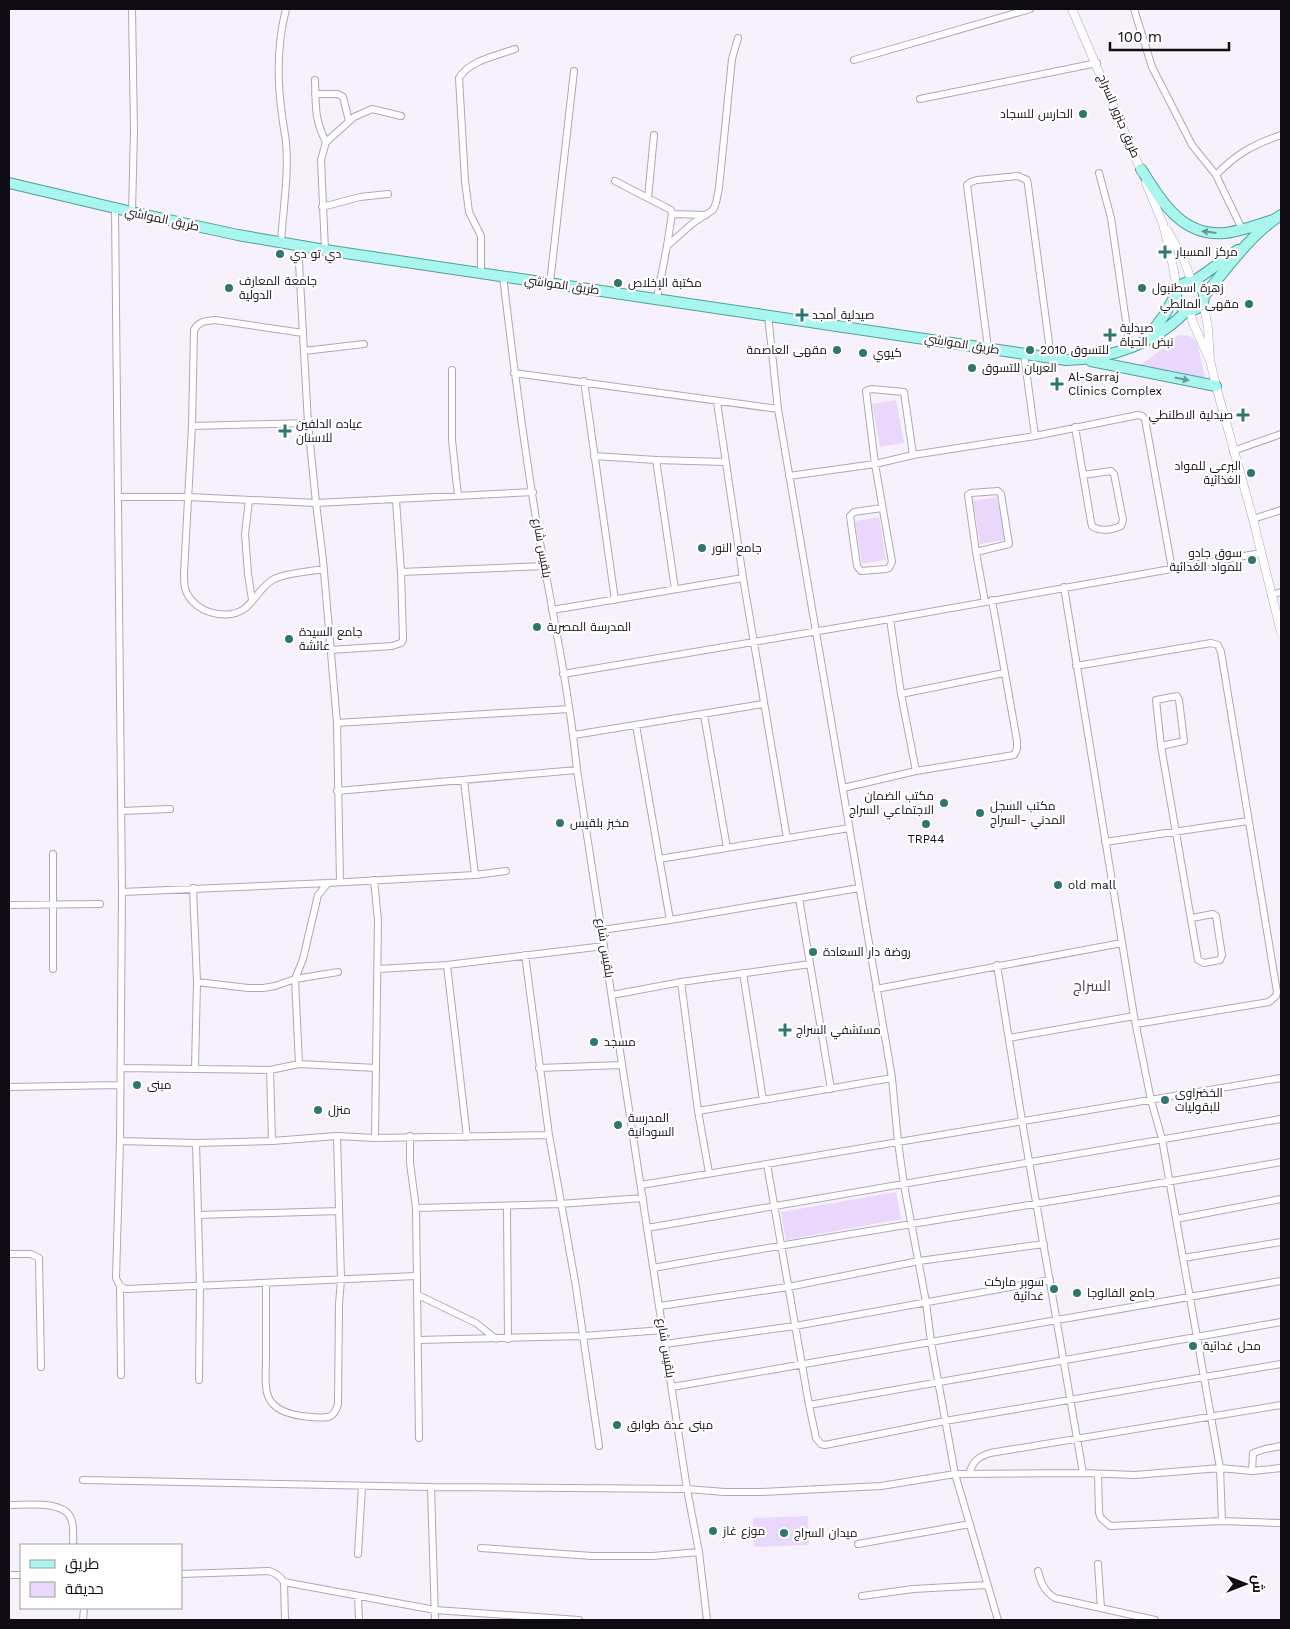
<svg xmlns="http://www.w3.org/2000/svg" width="1290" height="1629" viewBox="0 0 1290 1629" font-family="'Work Sans',Cairo,sans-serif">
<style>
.green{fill:#ead8fc}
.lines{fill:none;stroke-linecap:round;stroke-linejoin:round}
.minor-casing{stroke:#b0a6ba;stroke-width:8}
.tertiary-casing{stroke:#b0a6ba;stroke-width:9}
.primary-casing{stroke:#4ea09a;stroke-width:12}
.minor{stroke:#fff;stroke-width:6}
.tertiary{stroke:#fff;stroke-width:8}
.primary{stroke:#a9f6ef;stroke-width:10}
.oneway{fill:#6b9897}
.poi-dot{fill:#2e7670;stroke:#fff;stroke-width:2}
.labels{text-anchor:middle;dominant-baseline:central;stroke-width:4.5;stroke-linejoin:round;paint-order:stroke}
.poi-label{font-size:12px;fill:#0f0b12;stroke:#fff;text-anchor:start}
.street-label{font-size:12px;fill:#0f0b12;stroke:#fff}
.quarter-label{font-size:15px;fill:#4d4556;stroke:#fff}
</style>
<rect width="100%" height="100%" fill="#f7f1fd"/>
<path class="green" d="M1179,335L1190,336L1197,342L1206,382L1133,368C1152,360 1163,346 1179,335Z
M896,400L904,443L880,447L872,404Z
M997,497L1005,540L980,544L973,501Z
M879,517L886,560L862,564L855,521Z
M896,1192L901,1219L786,1240L781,1212Z
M808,1516L809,1545L754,1547L753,1518Z"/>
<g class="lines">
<g class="minor-casing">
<path id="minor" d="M1134,9L1152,67L1192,145L1216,175L1242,229
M854,60L1030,9
M315,80C316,105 314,119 326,142
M315,94H338L343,97L349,121
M920,99L1097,63
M1099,173L1111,218L1130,349
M1216,175C1236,154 1254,144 1281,135
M615,181L671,210L672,214L667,246
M648,198L654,135
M322,207L360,197L388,194
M115,209L122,892L120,1141L116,1278L120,1286L126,1289L416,1276
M132,212L134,131L132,9
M672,214L706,215
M281,242C283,209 289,175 286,142C285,133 283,124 282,115C277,80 277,44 286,9
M298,245L308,423L316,503L323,560L337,723L340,882
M325,250L321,160L326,142L354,117L372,109L401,116
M481,273V236L469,212L465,181L459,78C470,60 496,56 515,49
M503,276C513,361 524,446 538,531C552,610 569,690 577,770L687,1489L699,1552L707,1620
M550,283L574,71
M657,298L667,246L693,223L713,210L716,203L719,188L732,59L738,38
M768,315L778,409L892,1078L898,1142L904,1185L926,1302L931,1342L955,1474L998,1620
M303,333L215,320C206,321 199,321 194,330L192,426L184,573C184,578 184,584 185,588C191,611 225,622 244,609C255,601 261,586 274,579C289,572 308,572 324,569
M988,348L967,185L971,182L977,180L1018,176L1027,180L1028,185L1051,358
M304,351L364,344
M1024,354L1035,436
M452,370V440L458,496
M514,373L778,409
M584,381L615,600
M717,402L743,578L787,838
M192,426L308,423
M1075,427L1091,522L1092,526C1100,532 1112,530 1121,526L1123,520L1114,474L1111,471L1083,475
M1233,451L1281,434
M594,456L656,460L725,462
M656,460L675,589
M789,476L875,464L913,455L1035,436L1138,415L1142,416L1145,419L1172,569
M118,497H188L316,503L533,492
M249,500L245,534L248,574L252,600
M882,508L854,512L850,516L857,566L861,571L886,569L889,568L892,562L875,464L866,391L871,389L904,392L913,455
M1253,519L1281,510
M976,552L1009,544L1001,494L998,491L971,493L968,495L976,552L985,602
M401,572L545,566
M1064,587L1134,1016L1151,1100L1162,1139L1220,1468L1222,1521
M1271,595L1281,592
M552,610L743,578
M890,619L901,694L916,771
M330,650L392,646L401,643L403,640L401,572L396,500
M1076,666L1211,643L1218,645L1221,652L1277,992L1276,996L1269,1002L1136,1024
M563,674L890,619L1261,553
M901,694L1004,673
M704,715L727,848
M337,723L569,709
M636,725L670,920
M574,735L763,704
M1161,746L1184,741L1179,700L1177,696L1156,700L1161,746L1198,960L1204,963L1220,960L1222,955L1216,916L1213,914L1192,918
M464,780L475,875
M843,788L916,771L1014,755L1017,749V741L992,600
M337,791L577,770
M122,811L170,809
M1105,842L1248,821
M53,854V969
M659,859L849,828
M374,880L378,920L375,1138
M193,888L197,982L195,1068
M122,892L328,883L475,875L506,871
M799,898L831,1089
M9,905L100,904
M602,930L670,920L859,888
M525,955L549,1135L576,1287L599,1446
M447,965L467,1137
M997,965L1022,1121L1083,1473
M378,969L447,965L604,946
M743,973L763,1100
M197,982L248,988H263L275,986L295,979L338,972
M681,982L698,1111L709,1173
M876,989L1122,943
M612,995L681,982L810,964
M1009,1038L1134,1016
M299,1064L295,979L303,959L318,895L328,883
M121,1068L270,1070L299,1064L376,1068
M539,1068L622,1065
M270,1070L272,1141
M9,1087L120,1085
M698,1111L892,1078
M410,1136V1163L416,1208L419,1438
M120,1141L196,1143L272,1141L337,1136L375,1138L549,1135
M196,1143L200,1286L199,1380
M767,1164L809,1405L816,1438L821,1444L825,1445L945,1421L1281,1364
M641,1185L1281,1078
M507,1206L508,1339
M416,1208L560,1204L643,1198
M198,1215L339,1211
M1176,1219L1281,1199
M647,1228L1281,1119
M9,1254H31L39,1258L41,1367
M1183,1258L1281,1242
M653,1268C862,1230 1072,1200 1281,1162
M266,1283C266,1309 266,1335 266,1361C266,1371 264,1386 268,1396C274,1412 296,1416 311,1417C326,1418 334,1420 338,1404L339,1304L341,1280L337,1136
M120,1286L121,1375
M418,1295L476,1323L496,1339
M660,1306L788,1287L919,1261L1044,1244
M418,1340L583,1336L663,1330
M665,1344L795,1326L1050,1280
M672,1387L1281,1281
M809,1405L1281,1322
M1252,1471L1253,1453L1265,1449L1281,1446
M969,1474C973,1461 978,1457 990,1453L1281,1405
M1098,1474L1099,1513L1101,1518L1110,1526L1222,1521L1281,1523
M83,1480L431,1487L687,1489L725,1492H760L881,1486L955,1474L1083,1473L1135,1475L1220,1468L1252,1471L1281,1468
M431,1487L435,1620
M9,1505C26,1505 68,1499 72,1522C74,1529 73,1538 73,1545
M858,1544L970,1524
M481,1548L592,1556H653L699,1552
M358,1554L362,1486
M1098,1564L1101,1608
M1038,1571C1041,1583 1044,1591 1055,1598L1155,1620
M181,1574L269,1571C276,1573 280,1576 284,1582L285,1620
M9,1575H21
M284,1582L435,1610L579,1620
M358,1596L359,1620
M862,1596L913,1589L987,1585
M83,1620L84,1608"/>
</g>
<g class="tertiary-casing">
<path id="tertiary" d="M1072,9L1142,173
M1146,183L1163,224L1173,266L1177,290
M1167,230L1183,258L1192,282
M1203,301L1208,328L1210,360L1216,386L1253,519L1281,632
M1190,310L1193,323L1208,356"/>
</g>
<g class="primary-casing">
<path id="primary" d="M1141,169C1161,200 1181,237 1225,233C1241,231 1258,225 1273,220
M9,183L132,212L238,235L325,250L1066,360C1111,359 1157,343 1188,309
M1193,282L1238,250
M1176 296a14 14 0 1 1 28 0a14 14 0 1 1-28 0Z
M1204,296C1226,269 1252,233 1281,215
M1149,336L1165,314L1176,294
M1091,361L1216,386"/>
</g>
<use href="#minor" class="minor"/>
<use href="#tertiary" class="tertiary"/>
<use href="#primary" class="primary"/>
</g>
<defs><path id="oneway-solid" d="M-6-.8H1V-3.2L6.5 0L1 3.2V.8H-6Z" transform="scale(1.25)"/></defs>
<g class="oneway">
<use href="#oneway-solid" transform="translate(1209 232) rotate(-173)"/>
<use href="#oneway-solid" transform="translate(1182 379) rotate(11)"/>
</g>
<g class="poi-dot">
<circle cx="1083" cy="114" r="5"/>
<path d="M1162.5 244.5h5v5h5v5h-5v5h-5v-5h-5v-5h5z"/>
<circle cx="280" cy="254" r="5"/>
<circle cx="618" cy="283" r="5"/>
<circle cx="229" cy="288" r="5"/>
<circle cx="1142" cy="288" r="5"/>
<circle cx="1249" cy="304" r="5"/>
<path d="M799.5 307.5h5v5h5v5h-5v5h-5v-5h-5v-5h5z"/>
<path d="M1107.5 327.5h5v5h5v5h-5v5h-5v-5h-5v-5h5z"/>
<circle cx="837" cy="350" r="5"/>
<circle cx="1030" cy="350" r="5"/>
<circle cx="863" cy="353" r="5"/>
<circle cx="972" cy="368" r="5"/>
<path d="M1054.5 376.5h5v5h5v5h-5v5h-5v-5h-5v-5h5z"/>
<path d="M1240.5 407.5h5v5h5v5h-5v5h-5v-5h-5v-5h5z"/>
<path d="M282.5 423.5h5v5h5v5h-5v5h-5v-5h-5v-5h5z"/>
<circle cx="1251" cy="473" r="5"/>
<circle cx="702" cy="548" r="5"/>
<circle cx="1252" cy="560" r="5"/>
<circle cx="537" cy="627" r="5"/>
<circle cx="289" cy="639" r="5"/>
<circle cx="944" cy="803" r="5"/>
<circle cx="980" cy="813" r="5"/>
<circle cx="560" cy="823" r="5"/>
<circle cx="926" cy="824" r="5"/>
<circle cx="1058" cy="885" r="5"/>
<circle cx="813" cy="952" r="5"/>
<path d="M782.5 1022.5h5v5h5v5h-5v5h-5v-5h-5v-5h5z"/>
<circle cx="594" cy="1042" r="5"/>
<circle cx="137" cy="1085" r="5"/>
<circle cx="1165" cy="1100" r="5"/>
<circle cx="318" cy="1110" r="5"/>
<circle cx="618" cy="1125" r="5"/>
<circle cx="1054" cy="1289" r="5"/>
<circle cx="1077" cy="1293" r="5"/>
<circle cx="1193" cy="1346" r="5"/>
<circle cx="617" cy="1425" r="5"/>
<circle cx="713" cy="1531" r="5"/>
<circle cx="784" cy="1533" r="5"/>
</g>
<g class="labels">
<g class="poi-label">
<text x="1073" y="114" text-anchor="end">الحارس للسجاد</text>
<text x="1176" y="252">مركز المسبار</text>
<text x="290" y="254">دي تو دي</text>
<text x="239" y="281">جامعة المعارف<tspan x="239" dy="14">الدولية</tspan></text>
<text x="628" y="283">مكتبة الإخلاص</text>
<text x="1152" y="288">زهرة اسطنبول</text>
<text x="1239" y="304" text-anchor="end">مقهى المالطي</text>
<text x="812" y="315">صيدلية أمجد</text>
<text x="1120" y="328">صيدلية<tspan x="1120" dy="14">نبض الحياة</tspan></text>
<text x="827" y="350" text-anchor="end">مقهى العاصمة</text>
<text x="1040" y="350">2010 للتسوق</text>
<text x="873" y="353">كيوي</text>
<text x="982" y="368">العربان للتسوق</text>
<text x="1068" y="377">Al-Sarraj<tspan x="1068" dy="14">Clinics Complex</tspan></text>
<text x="1233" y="415" text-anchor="end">صيدلية الاطلنطي</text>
<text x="296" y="424">عياده الدلفين<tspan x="296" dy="14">للاسنان</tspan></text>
<text x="1241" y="466" text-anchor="end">البرعي للمواد<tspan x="1241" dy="14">الغذائية</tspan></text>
<text x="712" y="548">جامع النور</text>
<text x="1242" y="553" text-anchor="end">سوق جادو<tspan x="1242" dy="14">للمواد الغدائية</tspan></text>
<text x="547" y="627">المدرسة المصرية</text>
<text x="299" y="632">جامع السيدة<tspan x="299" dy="14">عائشة</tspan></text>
<text x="934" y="796" text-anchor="end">مكتب الضمان<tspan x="934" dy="14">الاجتماعي السراج</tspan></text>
<text x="990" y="806">مكتب السجل<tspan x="990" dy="14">المدني -السراج</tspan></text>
<text x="570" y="823">مخبز بلقيس</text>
<text x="926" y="839" text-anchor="middle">TRP44</text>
<text x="1068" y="885">old mall</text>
<text x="823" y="952">روضة دار السعادة</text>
<text x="796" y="1030">مستشفي السراج</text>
<text x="604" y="1042">مسجد</text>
<text x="147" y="1085">مبنى</text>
<text x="1175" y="1093">الخضراوى<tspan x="1175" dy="14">للبقوليات</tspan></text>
<text x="328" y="1110">منزل</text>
<text x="628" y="1118">المدرسة<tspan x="628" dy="14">السودانية</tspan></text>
<text x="1044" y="1282" text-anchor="end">سوبر ماركت<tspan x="1044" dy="14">غدائية</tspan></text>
<text x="1087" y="1293">جامع الفالوجا</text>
<text x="1203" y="1346">محل غدائية</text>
<text x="627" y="1425">مبنى عدة طوابق</text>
<text x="723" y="1531">موزع غاز</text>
<text x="794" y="1533">ميدان السراج</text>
</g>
<g class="street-label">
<text transform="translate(1119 116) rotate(67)">طريق جنزور السراج</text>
<text transform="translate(162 219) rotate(12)">طريق المواشي</text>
<text transform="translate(562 285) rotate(8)">طريق المواشي</text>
<text transform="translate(962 344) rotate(9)">طريق المواشي</text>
<text transform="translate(542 548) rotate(80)">بلقيس شارع</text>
<text transform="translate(605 948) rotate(81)">بلقيس شارع</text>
<text transform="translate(666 1348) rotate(81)">بلقيس شارع</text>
</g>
<g class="quarter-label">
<text x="1092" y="986">السراج</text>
</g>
</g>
<rect width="1290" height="1629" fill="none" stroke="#0f0b12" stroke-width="20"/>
<rect x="20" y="1544" width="162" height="65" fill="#ffffff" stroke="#9f9da0"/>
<rect x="30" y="1560" width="25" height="8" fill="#a9f6ef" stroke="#9f9da0"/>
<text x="65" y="1569" font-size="15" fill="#0f0b12">طريق</text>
<rect x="30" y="1582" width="25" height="15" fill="#ead8fc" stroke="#9f9da0"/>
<text x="65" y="1594" font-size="15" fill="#0f0b12">حديقة</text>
<g transform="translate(1245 1584) rotate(90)" stroke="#ffffff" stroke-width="4" paint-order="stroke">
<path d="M0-4L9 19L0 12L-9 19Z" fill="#0f0b12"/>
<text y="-8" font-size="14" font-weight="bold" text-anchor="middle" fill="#0f0b12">ش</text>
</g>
<path d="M1110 42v8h119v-8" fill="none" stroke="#0f0b12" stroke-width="2.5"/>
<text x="1118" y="42" font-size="15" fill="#0f0b12" stroke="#ffffff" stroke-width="4" paint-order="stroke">100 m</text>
</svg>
